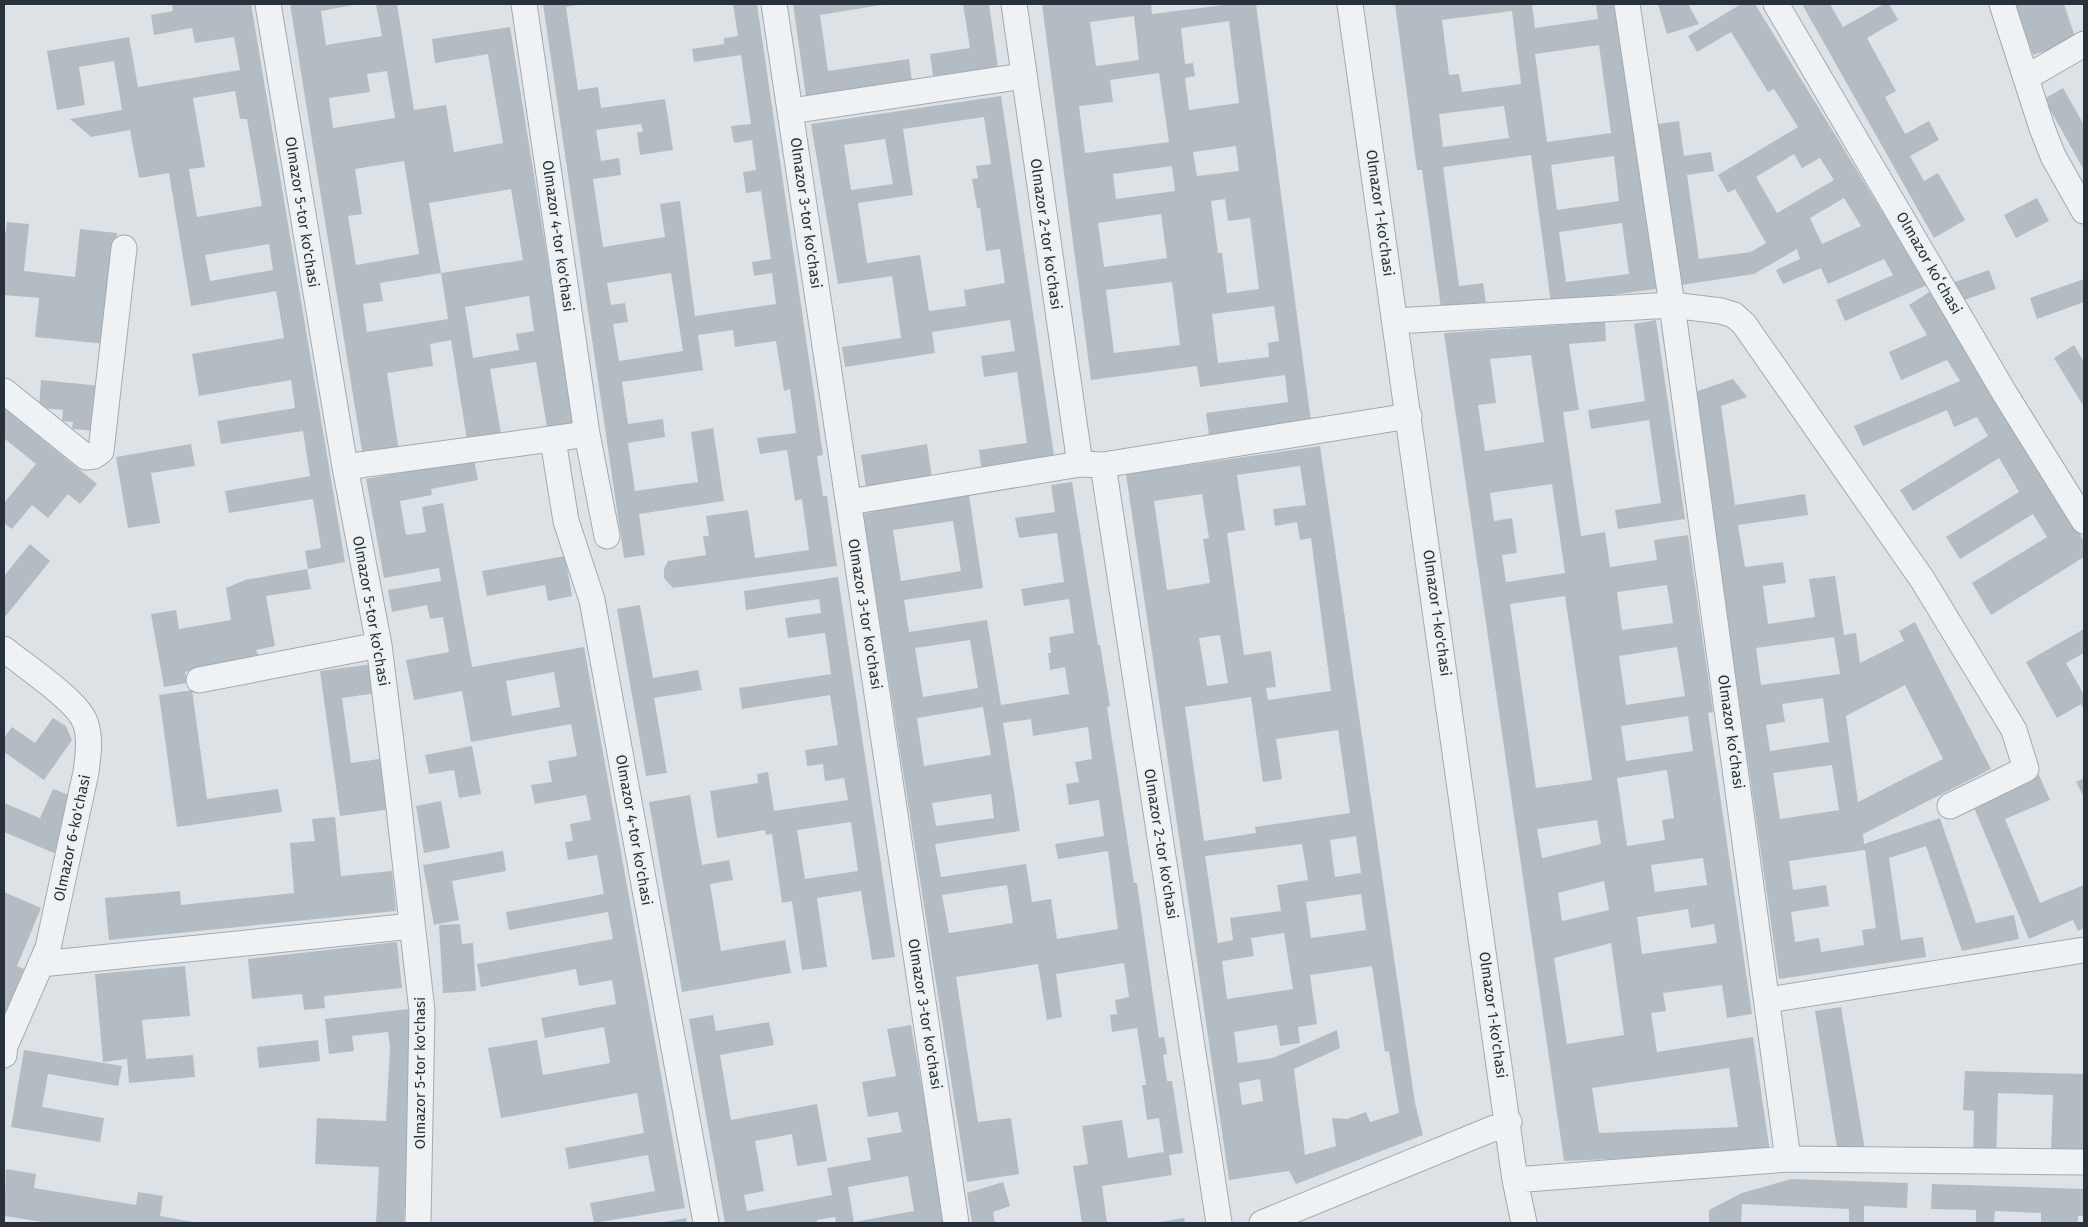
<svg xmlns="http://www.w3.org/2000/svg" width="2088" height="1227" viewBox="0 0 2088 1227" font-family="'Fira Sans',sans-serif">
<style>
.building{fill:#b4bcc3;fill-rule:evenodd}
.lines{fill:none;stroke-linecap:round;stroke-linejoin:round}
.minor-casing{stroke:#a3aab0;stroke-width:27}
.minor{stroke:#eff2f5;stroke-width:25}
.labels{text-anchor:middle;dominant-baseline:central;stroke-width:4;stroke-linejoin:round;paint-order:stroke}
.street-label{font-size:15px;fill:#27323c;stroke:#ecf1f4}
</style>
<rect width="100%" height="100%" fill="#dde2e6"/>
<path class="building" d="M172,4H251L345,562L308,569L305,551L321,548L313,499L229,513L225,491L310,476L303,431L221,444L217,421L295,408L291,380L199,396L192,354L284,338L276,291L191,306L169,173L139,178L130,130L91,137L70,119L122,110L114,61L79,67L85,105L57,110L47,51L129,37L138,87L240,70L234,37L195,43L192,28L154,35L151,15L173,11ZM235,91L240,119H247L262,206L197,217L189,169L205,167L193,98ZM269,244L273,270L210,281L205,255Z
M290,4H358L321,11L326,45L382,36L376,4H397L414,110L446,105L454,152L503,143L488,54L435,63L432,39L510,27L574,423L547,427L536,362L490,369L501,434L467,440L451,340L430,344L433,366L387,373L399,451L363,457ZM387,71L395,118L333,128L329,98L370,92L367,74ZM404,161L419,254L356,265L348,216L362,214L355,169ZM511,189L523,260L441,273L448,319L367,332L363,304L383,301L380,283L441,273L429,203ZM529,296L534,331L516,334L519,350L473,358L465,307Z
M543,4H582L566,7L578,90L598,87L601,108L665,99L673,150L640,155L637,132H643L641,124L596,130L601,161L619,158L621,175L593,179L603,247L665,237L660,204L680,201L695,316L776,304L772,273L754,276L752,262L771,259L761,191L746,193L743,172L756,170L752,140L734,143L731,126L751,124L741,55L694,62L692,49L724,44V38L738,36L733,4H757L823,455L817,456L823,496H827L837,566L673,588L664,578V569L668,561L706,555L703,536H709L706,516L748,510L755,558L809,550L802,499L795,501L787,450L760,454L757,438L796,433L790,389L784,391L776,341L735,347L733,330L698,335L703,370L622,382L628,424L663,419L665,437L628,443L635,491L698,482L691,432L713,428L724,501L639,514L645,555L624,558ZM671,273L683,351L619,361L613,324L628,322L625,303L611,305L607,283Z
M793,4H887L820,15L828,71L909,59L912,81L806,96Z
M963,4H989L998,67L933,76L930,54L970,48Z
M1042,4H1151L1152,14L1232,4H1256L1311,422L1209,435L1206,413L1288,402L1285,375L1200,387L1197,366L1091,380ZM1134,16L1139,60L1096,66L1090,22ZM1229,21L1239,103L1189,110L1185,78L1195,76L1193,63L1185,64L1181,28ZM1159,73L1169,142L1085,153L1079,106L1113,102L1110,80ZM1236,146L1239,171L1197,176L1193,152ZM1172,166L1175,191L1116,199L1113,174ZM1225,199L1228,221L1250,218L1259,289L1227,293L1222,253H1218L1211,201ZM1161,214L1167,258L1104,267L1098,223ZM1172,282L1180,345L1114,353L1106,290ZM1274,306L1279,341L1268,343L1269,357L1218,363L1212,314Z
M1395,4H1532L1535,28L1598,19L1596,4H1618L1656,289L1551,303L1531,155L1443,167L1459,286L1483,283L1486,302L1441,308L1422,170H1417ZM1512,11L1521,84L1462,92L1459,74L1449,75L1442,20ZM1599,45L1611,133L1547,142L1535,54ZM1504,106L1509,138L1443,147L1439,114ZM1614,156L1619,201L1557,210L1551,165ZM1622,223L1629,274L1566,282L1559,232Z
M1658,4H1688L1699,24L1667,34Z
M1741,4H1755L1927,285L1845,321L1836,300L1893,275L1884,259L1828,284L1821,268L1783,284L1776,270L1800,259L1797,249L1754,274L1681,285L1658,124L1679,121L1684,156L1711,152L1714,171L1687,175L1699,259L1751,252L1766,243L1735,189L1728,193L1718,175L1798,127L1774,89L1768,92L1731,32L1697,52L1688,36ZM1794,154L1802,168L1820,158L1834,180L1777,213L1756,177ZM1844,198L1861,226L1822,244L1810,218Z
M1802,4H1830L1843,27L1884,4H1889L1898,20L1867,38L1896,91L1885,97L1905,134L1929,121L1939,140L1910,156L1924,181L1938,173L1965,220L1934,238Z
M2015,4H2064L2076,40L2033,55Z
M2063,88L2084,125V170L2044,99Z
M1001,96L1055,462L982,473L979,450L1027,443L1017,372L984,377L981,356L1015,351L1010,320L932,332L935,353L845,367L842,347L901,338L892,276L838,284L811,124ZM984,117L991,164L976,166L978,178L972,179L977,208H980L986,251L1000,249L1005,283L964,290L966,306L929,311L920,255L867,263L858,203L913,195L903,129ZM885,139L893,184L851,190L844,145Z
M2037,198L2049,221L2016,238L2004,215Z
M7,222L29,224L24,271L75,277L80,229L117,233L106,344L35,337L39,298L4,295V230L6,232Z
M1989,270L1996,289L1961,301L1955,282Z
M2084,279V302L2037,319L2030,298Z
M1931,291L2084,541V557L1991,615L1972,583L2047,537L2033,514L1960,559L1946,537L2019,492L1999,458L1913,511L1900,490L1988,436L1977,417L1954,427L1947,410L1863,446L1854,426L1960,381L1947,360L1901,380L1889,352L1927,335L1909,305Z
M1656,320L1685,519L1618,529L1615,510L1661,503L1649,420L1591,429L1588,410L1645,401L1634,324Z
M1605,322L1606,341L1569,344L1579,410L1563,412L1581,536L1605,532L1610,567L1657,560L1654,540L1688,535L1713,712L1708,713L1752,1014L1727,1018L1722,985L1663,993L1666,1011L1651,1013L1657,1052L1753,1037L1770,1152L1564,1161L1444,333ZM1531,355L1544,442L1485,451L1478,405L1496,403L1490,359ZM1552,484L1565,573L1506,582L1502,555L1517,553L1512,518L1494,521L1490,493ZM1667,585L1673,623L1622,630L1617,592ZM1565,596L1592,780L1536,788L1510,604ZM1677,647L1685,696L1626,705L1619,656ZM1688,716L1693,751L1626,761L1621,726ZM1667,770L1674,818L1662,820L1665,840L1627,846L1617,778ZM1597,820L1601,844L1542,858L1537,829ZM1703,858L1707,885L1655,892L1651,865ZM1604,881L1609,910L1562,921L1558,893ZM1688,909L1691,928L1714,924L1717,943L1642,954L1637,917ZM1611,943L1624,1035L1567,1044L1554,958ZM1729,1068L1738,1127L1599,1133L1592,1088Z
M2074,345L2084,362V407L2054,358Z
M1733,379L1747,397L1721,406L1735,505L1805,494L1808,515L1738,525L1745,567L1783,562L1786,583L1763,586L1768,624L1815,617L1809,579L1835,576L1844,635L1856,633L1860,663L1904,641L1899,631L1915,622L1991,769L1863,834L1864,844L1940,818L1976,923L2014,915L2019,939L1962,951L1926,846L1889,858L1901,940L1923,937L1926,957L1779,979L1695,392ZM1834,637L1840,674L1761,685L1756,648ZM1905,685L1943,759L1858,802L1846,716ZM1823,698L1829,742L1770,751L1766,725L1785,722L1782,704ZM1832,765L1839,810L1780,819L1773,773ZM1865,850L1876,928L1862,930L1864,945L1821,952L1819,938L1795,942L1791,912L1829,906L1826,885L1793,890L1789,861Z
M41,380L101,386L97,431L72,429L73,422L62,421L63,410L39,408Z
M4,408L97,484L80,504L68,494L48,518L32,505L12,529L4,523V503L36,464L5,439L4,440Z
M191,444L195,466L151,473L160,523L128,528L116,457Z
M927,444L932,478L866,488L861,455Z
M1320,446L1415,1103L1423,1135L1296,1184L1289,1171L1229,1180L1126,474ZM1300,466L1306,505L1273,509L1275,526L1297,522L1300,540L1311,538L1331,691L1268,700L1266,688L1276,687L1271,651L1244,655L1227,533L1245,530L1237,475ZM1202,494L1209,538L1203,539L1210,583L1167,590L1154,501ZM1220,635L1228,683L1207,686L1199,638ZM1251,697L1263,782L1282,779L1276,739L1338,730L1350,813L1255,827L1256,833L1204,841L1185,707ZM1356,836L1361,873L1335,877L1330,840ZM1302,844L1308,880L1277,885L1281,911L1230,918L1233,940L1218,943L1205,856ZM1361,894L1366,930L1311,938L1306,902ZM1284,933L1293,989L1227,999L1222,961L1254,956L1251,938ZM1372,966L1385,1052L1389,1051L1399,1113L1370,1122L1366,1112L1347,1119L1332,1118L1336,1146L1305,1155L1294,1069L1340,1048L1337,1030L1273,1058L1238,1063L1234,1032L1277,1025L1280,1046L1300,1043L1298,1027L1317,1024L1310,975ZM1260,1079L1263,1101L1242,1105L1239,1083Z
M474,460L478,480L431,489L432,495L400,501L406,535L426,532L422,507L443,503L472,667L584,647L685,1208L594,1223L590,1203L655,1191L648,1155L569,1169L565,1148L644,1133L637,1093L501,1118L488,1048L537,1040L543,1075L610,1063L604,1027L545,1038L541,1018L616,1004L612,980L579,986L576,969L481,987L477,964L613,939L608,912L509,930L506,912L604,894L597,855L568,860L565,842L573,841L570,824L591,820L586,795L535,804L531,785L552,782L548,761L577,756L571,724L471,742L462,691L414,700L406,660L449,652L443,617L430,619L427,605L392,612L388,590L441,581L439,568L384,578L366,479ZM554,672L560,707L512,716L506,681Z
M1072,482L1098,645H1100L1110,706L1107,707L1134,883H1137L1159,1038L1164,1037L1167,1054L1163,1055L1167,1081H1172L1183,1153L1169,1155L1172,1175L1102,1186L1107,1223H1082L1073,1166L1088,1164L1082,1126L1122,1120L1128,1158L1164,1152L1159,1118L1147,1120L1142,1085H1146L1137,1028L1112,1032L1110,1015L1117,1014L1115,1000L1129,997L1124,963L1056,974L1062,1017L1047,1020L1038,964L956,977L978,1122L1011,1118L1019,1174L967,1182L863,514L872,512L871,511L969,495L983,588L904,600L909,632L987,620L1001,705L1069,694L1065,667L1050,670L1048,653H1051L1049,637L1074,633L1069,599L1024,606L1021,589L1064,582L1057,533L1019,538L1015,518L1055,512L1051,485ZM953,521L961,571L901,581L893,530ZM970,640L978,688L923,697L915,648ZM983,707L991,755L924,766L917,718ZM1031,719L1033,736L1088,727L1092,759L1075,762L1079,782L1066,784L1069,805L1099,800L1104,836L1055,844L1058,859L1108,851L1118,929L1057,939L1051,899L1032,902L1026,864L941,877L935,844L1020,831L1003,723ZM991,794L994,818L936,826L932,803ZM1007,885L1013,923L949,933L942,895Z
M30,544L50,561L4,618V576Z
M565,556L572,596L548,601L545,585L487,596L482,571Z
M307,569L311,589L266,596L275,646L256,650L260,659L185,672L187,683L164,687L151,614L176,610L179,629L231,620L226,588L245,580Z
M838,577L895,957L872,960L861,891L817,898L827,967L802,970L792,901L782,903L772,834L766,835L765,830L717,838L710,791L758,783L757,774L768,772L774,811L848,800L844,778L825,781L823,764L807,766L805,750L838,745L830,695L742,709L739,688L831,674L825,633L788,638L785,618L821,613L819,599L746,610L744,591ZM851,822L858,871L805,879L797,830Z
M640,605L653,678L698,670L702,690L654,698L667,773L646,776L617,609Z
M2084,629V653L2066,663L2084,695V710L2081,704L2057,718L2026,662Z
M373,664L377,693L342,698L351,763L386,758L393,809L340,816L320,671Z
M192,690L207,799L278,789L282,812L177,827L159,695Z
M53,718L66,726L72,740L44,780L4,752V738L12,727L35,743Z
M472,746L481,794L459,798L454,770L429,774L425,755Z
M2039,775L2050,800L2005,819L2040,903L2084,885V928L2078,931L2073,920L2029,939L1972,803Z
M2084,778V797L2076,782Z
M53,789L77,798L54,853L4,832V803L40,818Z
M690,795L702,865L729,860L733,880L710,884L721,951L785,940L791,973L682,992L649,802Z
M441,801L450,848L424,853L416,806Z
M335,817L341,876L392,871L396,911L109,940L105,898L180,891L181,905L294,893L290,843L315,841L312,819Z
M503,851L506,871L452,881L459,920L434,925L423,865Z
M4,892L41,908L17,966L24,969L4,1016Z
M460,924L462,944L473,943L476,991L443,993L439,925Z
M397,942L402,988L324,996L325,1008L304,1010L302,994L252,999L248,959Z
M185,966L190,1016L142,1020L146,1059L193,1055L195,1077L129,1083L127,1059L103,1062L95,974Z
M1841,1007L1865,1150L1837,1148L1815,1011Z
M408,1009L412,1045L404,1223H376L379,1167L315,1164L317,1118L386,1121L390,1047L388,1032L352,1036L354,1051L329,1054L325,1019Z
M713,1015L716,1031L769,1022L774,1045L720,1055L731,1120L817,1104L827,1161L797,1166L792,1134L755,1141L764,1191L744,1195L747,1211L832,1195L827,1168L871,1160L867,1138L902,1132L898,1112L868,1117L862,1082L896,1076L887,1029L911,1025L946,1223H836L835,1217L817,1220V1223H725L689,1019ZM908,1176L914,1211L854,1222L848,1187Z
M318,1040L320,1061L259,1068L257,1047Z
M24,1050L122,1066L118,1086L48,1074L42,1107L104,1118L100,1142L11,1127Z
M1965,1071L2084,1074V1153H2051L2053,1095L1998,1093L1996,1156H1973L1974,1111L1963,1110Z
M6,1169L36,1174L34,1188L136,1205L138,1192L163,1196L160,1216L199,1223H49L4,1216Z
M1791,1179L1908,1183L1907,1208L1864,1206V1223H1849V1209L1742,1204L1741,1223H1709V1210L1742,1193Z
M1003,1182L1010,1206L993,1212L995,1223H972L967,1193Z
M1932,1184L2084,1189V1216H2078V1223H2041V1213L1995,1211L1994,1223H1976V1210L1931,1209Z
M686,1218L687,1223H664V1222Z
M1184,1218L1185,1223H1159V1222Z"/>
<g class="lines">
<g class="minor-casing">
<path id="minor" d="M268,4L345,467L379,645L398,799L422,1011L418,1223
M774,4L956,1223
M1014,4L1080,464
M1350,4L1515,1180L1524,1223
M1627,4L1672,305L1788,1159
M1776,4L2005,394L2084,521
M2002,4L2042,128L2053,156L2084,211
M2027,77L2084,44
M791,111L1023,76
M1395,321L1672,305L1721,311L1734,315L1744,324L1922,579L2014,730L2026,769L1950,806
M4,391L86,457L94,456L101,451L124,248
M587,434L607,536
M553,440L566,521L592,600L706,1223
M1103,465L1219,1223
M345,467L587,434L524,4
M849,502L1080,464L1103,465L1409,416
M4,649C23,665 77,700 85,722C91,737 88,756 86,772L48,948L5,1046L4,1055
M199,680L379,645
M41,964L412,926
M1768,1000L2084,950
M1515,1180L1788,1159L2084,1162
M1262,1223L1509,1122"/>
</g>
<use href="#minor" class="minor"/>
</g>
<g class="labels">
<g class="street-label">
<text transform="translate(302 212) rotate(81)">Olmazor 5-tor ko'chasi</text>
<text transform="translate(806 213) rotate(82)">Olmazor 3-tor ko'chasi</text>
<text transform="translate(1380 213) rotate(82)">Olmazor 1-ko'chasi</text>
<text transform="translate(1046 234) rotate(82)">Olmazor 2-tor ko'chasi</text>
<text transform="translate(558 236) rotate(82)">Olmazor 4-tor ko'chasi</text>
<text transform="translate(1929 263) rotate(60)">Olmazor koʻchasi</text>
<text transform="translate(371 611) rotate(80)">Olmazor 5-tor ko'chasi</text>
<text transform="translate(1437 613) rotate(82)">Olmazor 1-ko'chasi</text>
<text transform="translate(865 614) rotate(81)">Olmazor 3-tor ko'chasi</text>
<text transform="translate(1731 732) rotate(82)">Olmazor koʻchasi</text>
<text transform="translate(634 830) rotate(80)">Olmazor 4-tor ko'chasi</text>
<text transform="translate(72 838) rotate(-78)">Olmazor 6-ko'chasi</text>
<text transform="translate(1161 844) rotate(81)">Olmazor 2-tor ko'chasi</text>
<text transform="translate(925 1014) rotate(81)">Olmazor 3-tor ko'chasi</text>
<text transform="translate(1493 1015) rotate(82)">Olmazor 1-ko'chasi</text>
<text transform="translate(420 1073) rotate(-90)">Olmazor 5-tor ko'chasi</text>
</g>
</g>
<rect width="2088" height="1227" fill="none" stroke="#27323c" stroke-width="10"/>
</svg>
